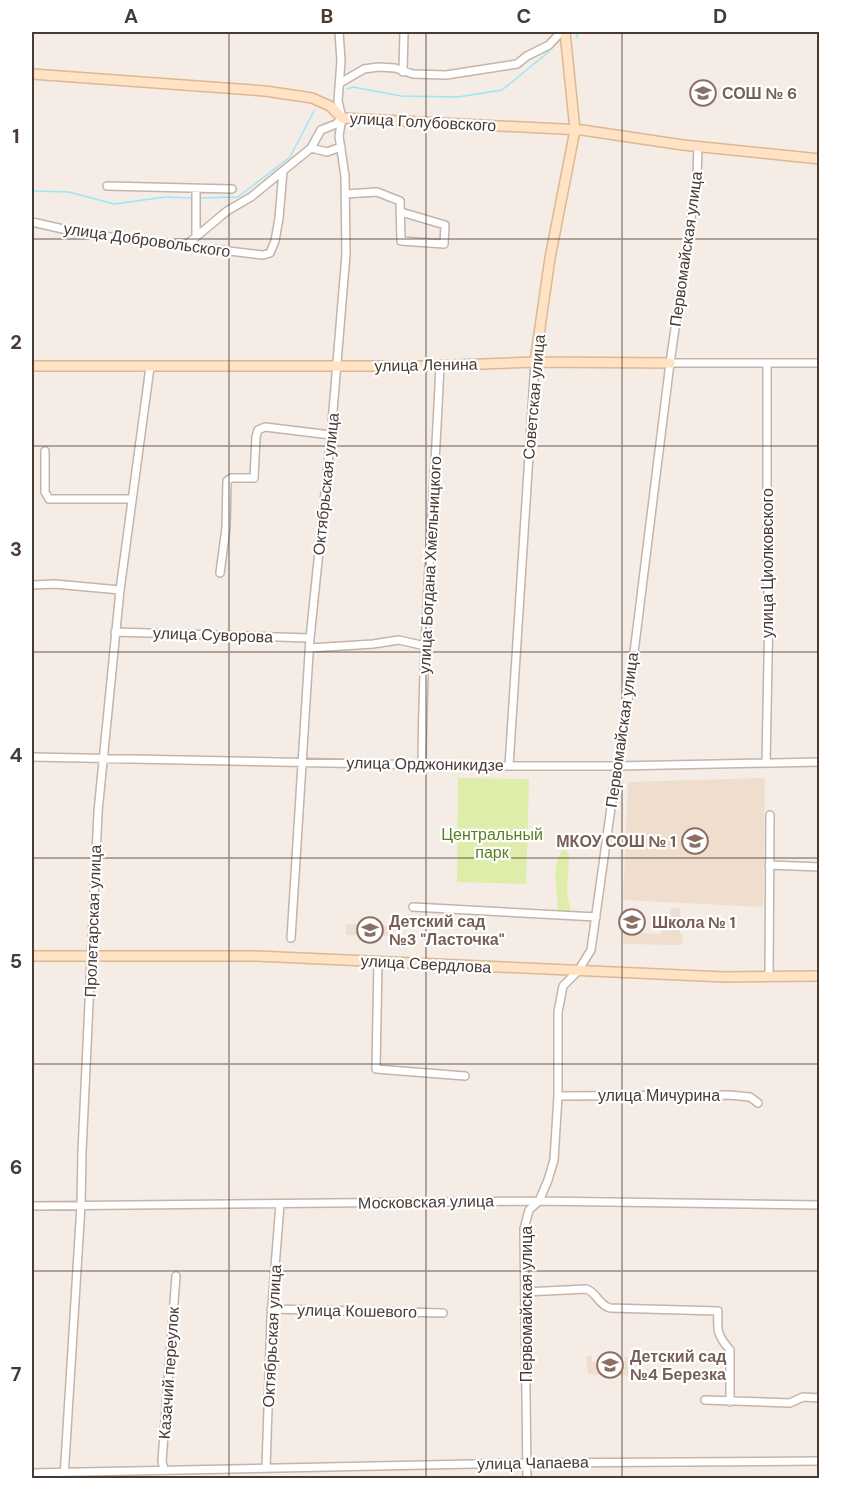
<svg xmlns="http://www.w3.org/2000/svg" width="851" height="1510" viewBox="0 0 851 1510" font-family="'DM Sans',sans-serif">
<style>
.education{fill:#efdecd}
.green{fill:#deeda9}
.lines{fill:none;stroke-linecap:round;stroke-linejoin:round}
.stream{stroke:#9ae7f8;stroke-width:1.5}
.street-casing{stroke:#c4b4a9;stroke-width:10}
.secondary-casing{stroke:#ddb891;stroke-width:12}
.street{stroke:#fff;stroke-width:7}
.secondary{stroke:#ffe3c4;stroke-width:9}
.grid{fill:none;stroke:#483b34;stroke-width:1.5;stroke-opacity:0.55}
.labels{text-anchor:middle;dominant-baseline:central;stroke-width:4.5;stroke-linejoin:round;paint-order:stroke}
.education-label{font-size:16px;font-weight:bold;fill:#785e54;stroke:#fff;text-anchor:start}
.street-label{font-size:16px;fill:#483b34;stroke:#fff}
.park-label{font-size:16px;fill:#5a8020;stroke:#fff}
.neatline{fill:none;stroke:#483b34;stroke-width:2}
.grid-label{font-size:20px;text-anchor:middle;font-weight:bold;fill:#483b34}
</style>
<rect width="100%" height="100%" fill="#f4ece5"/>
<path class="education" d="M765,778L763,907L623,900L628,782Z
M671,908H680V934H683L682,945L623,944L625,914H639V933L661,934V929H670Z
M346,924L394,926V936L346,935Z
M586,1356H592V1362L624,1363L625,1357L632,1358L631,1366H628V1376L588,1374Z"/>
<path class="green" d="M458,778L529,779L526,884L457,882Z
M563,849L568,852L569,856L567,892L570,909L568,913L559,912C556,907 558,903 557,898C556,880 552,864 563,849Z"/>
<g class="lines">
<path class="stream" d="M577,38L578,32
M347,89L353,87L401,96L458,97L502,90L550,51
M32,191L69,192L114,204L165,197L193,198
M198,198L238,197L290,157L314,111"/>
<g class="street-casing">
<path id="street" d="M403,72L404,32
M340,83L364,69L378,67L395,68L413,74L446,75L517,64L527,56L549,45L561,32
M311,148L327,152L341,147
M107,186L232,189
M196,190V237
M345,194L377,192L400,201L401,241L444,244L445,225L401,212
M32,222L85,234L263,255L270,253L275,241L279,218L283,171
M185,246L227,211L251,197L311,148L321,130L336,124L342,118
M670,363H820
M45,451V492L49,499H132
M220,573L226,528L227,481L231,478H254L256,437L258,430L265,427L331,435
M32,585L55,584L120,590
M115,632L310,638
M310,648L373,644L399,640L425,646
M32,757L478,766H618L820,762
M766,763L769,607L767,574V363
M422,765C423,632 434,499 440,365
M509,766L535,362
M769,865L820,867
M413,907L596,917
M291,938L310,638L331,435L346,254L345,176L339,136L342,118L338,101L341,61L339,32
M378,962L376,1069L465,1076
M769,977L770,815
M558,1096L729,1095L750,1097L758,1103
M32,1206L539,1201L820,1205
M525,1292L586,1289C597,1292 598,1305 610,1308L718,1311C717,1331 717,1335 730,1350V1402
M271,1309L443,1313
M705,1400L790,1403L803,1397L820,1398
M266,1468L271,1318L280,1204
M164,1470L162,1461L176,1276
M32,1473L526,1463L820,1461
M64,1478L81,1205L82,1152L98,812L120,590L150,367
M527,1478L524,1229L529,1210L539,1201L548,1180L554,1160L558,1096V1012L563,986L578,971L591,950L615,779L624,733L670,363L697,177L698,146"/>
</g>
<g class="secondary-casing">
<path id="secondary" d="M32,74L265,91L312,98L330,106L342,118L582,130L683,145L820,159
M535,362L550,258L575,130L565,32
M32,366H428L535,362L670,363
M32,956H256L725,977L820,976"/>
</g>
<use href="#street" class="street"/>
<use href="#secondary" class="secondary"/>
</g>
<path class="grid" d="M229,32V1478M426,32V1478M622,32V1478M32,239H820M32,446H820M32,652H820M32,858H820M32,1064H820M32,1271H820"/>
<defs>
<g id="school-ring" transform="scale(1.35)"><circle r="9.5" fill="#fff" stroke="#8d6e63" stroke-width="1.5"/><path d="M0-5L7-2L0 1L-7-2ZM-4 1L0 2.5L4 1V4Q0 6-4 4Z" fill="#8d6e63"/></g>
</defs>
<g fill-rule="evenodd">
<use href="#school-ring" x="703" y="93"/>
<use href="#school-ring" x="695" y="841"/>
<use href="#school-ring" x="632" y="922"/>
<use href="#school-ring" x="370" y="930"/>
<use href="#school-ring" x="610" y="1365"/>
</g>
<g class="labels">
<g class="education-label">
<text x="722" y="93">СОШ № 6</text>
<text x="676" y="841" text-anchor="end">МКОУ СОШ № 1</text>
<text x="389" y="921">Детский сад<tspan x="389" dy="18">№3 "Ласточка"</tspan></text>
<text x="652" y="922">Школа № 1</text>
<text x="630" y="1356">Детский сад<tspan x="630" dy="18">№4 Березка</tspan></text>
</g>
<g class="street-label">
<text transform="translate(423 122) rotate(3)">улица Голубовского</text>
<text transform="translate(147 240) rotate(8)">улица Добровольского</text>
<text transform="translate(686 249) rotate(-82)">Первомайская улица</text>
<text transform="translate(426 365) rotate(-1)">улица Ленина</text>
<text transform="translate(534 397) rotate(-85)">Советская улица</text>
<text transform="translate(326 484) rotate(-84)">Октябрьская улица</text>
<text transform="translate(767 563) rotate(-90)">улица Циолковского</text>
<text transform="translate(430 565) rotate(-87)">улица Богдана Хмельницкого</text>
<text transform="translate(213 635) rotate(2)">улица Суворова</text>
<text transform="translate(622 730) rotate(-82)">Первомайская улица</text>
<text transform="translate(425 764) rotate(1)">улица Орджоникидзе</text>
<text transform="translate(93 921) rotate(-88)">Пролетарская улица</text>
<text transform="translate(426 964) rotate(3)">улица Свердлова</text>
<text x="659" y="1095">улица Мичурина</text>
<text transform="translate(426 1202) rotate(-1)">Московская улица</text>
<text transform="translate(526 1304) rotate(-90)">Первомайская улица</text>
<text transform="translate(357 1311) rotate(1)">улица Кошевого</text>
<text transform="translate(272 1336) rotate(-87)">Октябрьская улица</text>
<text transform="translate(169 1373) rotate(-86)">Казачий переулок</text>
<text transform="translate(533 1463) rotate(-1)">улица Чапаева</text>
</g>
<g class="park-label">
<text x="492" y="834">Центральный<tspan x="492" dy="18">парк</tspan></text>
</g>
</g>
<rect width="851" height="1510" fill="none" stroke="#ffffff" stroke-width="66"/>
<rect x="33" y="33" width="785" height="1444" class="neatline"/>
<g class="grid-label">
<text x="131" y="23">A</text>
<text x="327" y="23">B</text>
<text x="524" y="23">C</text>
<text x="720" y="23">D</text>
<text x="16" y="143">1</text>
<text x="16" y="349">2</text>
<text x="16" y="556">3</text>
<text x="16" y="762">4</text>
<text x="16" y="968">5</text>
<text x="16" y="1174">6</text>
<text x="16" y="1381">7</text>
</g>
</svg>
